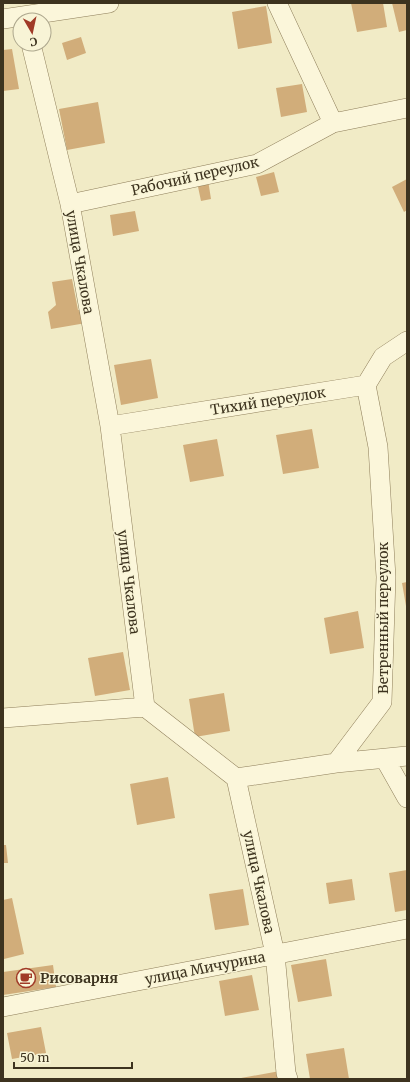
<svg xmlns="http://www.w3.org/2000/svg" width="410" height="1082" viewBox="0 0 410 1082" font-family="Merriweather,serif">
<style>
.building{fill:#d1ad7a}
.lines{fill:none;stroke-linecap:round;stroke-linejoin:round}
.minor-casing{stroke:#8e7e5a;stroke-width:20}
.minor{stroke:#fbf6da;stroke-width:19}
.labels{text-anchor:middle;dominant-baseline:central;stroke-width:3;stroke-linejoin:round;paint-order:stroke}
.street-label{font-size:14px;fill:#3d331f;stroke:#f8f4d6}
.poi-label{font-size:14px;font-weight:bold;fill:#3d331f;stroke:#f8f4d6;text-anchor:start}
</style>
<rect width="100%" height="100%" fill="#f1ebc6"/>
<path class="building" d="M351,3H383L387,27L357,32Z
M392,3H407V30L399,32Z
M266,6L272,43L238,49L232,12Z
M81,37L86,53L67,60L62,43Z
M12,49L19,89L3,91V50Z
M302,84L307,112L281,117L276,88Z
M98,102L105,143L67,150L59,109Z
M274,172L279,192L261,196L256,177Z
M407,179V210L404,212L392,187Z
M208,180L211,199L201,201L197,182Z
M135,211L139,231L113,236L110,215Z
M72,279L78,310L84,309L86,323L51,329L48,312L56,305L52,282Z
M151,359L158,398L121,405L114,365Z
M312,429L319,468L283,474L276,435Z
M217,439L224,476L190,482L183,445Z
M407,582V606H406L402,583Z
M358,611L364,648L330,654L324,618Z
M123,652L130,690L95,696L88,658Z
M224,693L230,731L195,737L189,699Z
M168,777L175,818L137,825L130,784Z
M3,845H6L8,863H3Z
M407,870V910L395,912L389,873Z
M352,879L355,900L329,904L326,883Z
M243,889L249,925L215,930L209,894Z
M12,898L24,954L4,959L3,900Z
M326,959L332,996L298,1002L291,965Z
M53,965L56,987L3,995V972Z
M252,975L259,1010L225,1016L219,981Z
M41,1027L46,1053L12,1059L7,1033Z
M344,1048L349,1079H310L306,1054Z
M280,1071L281,1079H241V1078Z"/>
<g class="lines">
<g class="minor-casing">
<path id="minor" d="M277,3L333,123
M3,19L109,3
M31,44L70,204L110,426L145,707L236,778L275,954L286,1073L288,1079
M70,204L257,164L333,123L407,108
M110,426L366,385L383,357L407,341
M3,718L145,707
M385,759L407,798
M336,763L382,702L386,577L378,447L366,385
M236,778L336,763L407,756
M3,1007L407,929"/>
</g>
<use href="#minor" class="minor"/>
</g>
<defs>
<g id="cafe-ring" transform="scale(1)"><circle r="9.5" fill="#f8f4d6" stroke="#a03a27" stroke-width="1.5"/><path d="M-5.5-4.5H6V0H3Q3 3.5 0 3.5H-2.5Q-5.5 3.5-5.5 0ZM3-3.2v2h1.7v-2ZM-6 4.5H4V6H-6Z" fill="#a03a27"/></g>
</defs>
<g fill-rule="evenodd">
<use href="#cafe-ring" x="26" y="978"/>
</g>
<g class="labels">
<g class="street-label">
<text transform="translate(195 176) rotate(-13)">Рабочий переулок</text>
<text transform="translate(80 262) rotate(80)">улица Чкалова</text>
<text transform="translate(268 401) rotate(-9)">Тихий переулок</text>
<text transform="translate(129 582) rotate(83)">улица Чкалова</text>
<text transform="translate(383 618) rotate(-90)">Ветренный переулок</text>
<text transform="translate(259 882) rotate(78)">улица Чкалова</text>
<text transform="translate(205 968) rotate(-11)">улица Мичурина</text>
</g>
<g class="poi-label">
<text x="40" y="978">Рисоварня</text>
</g>
</g>
<rect width="410" height="1082" fill="none" stroke="#3d331f" stroke-width="8"/>
<g transform="translate(32 32) rotate(171)"><circle r="19" fill="#f8f4d6" stroke="#ada78d"/>
<path d="M0-3L7 15L0 10L-7 15Z" fill="#a03a27"/>
<text y="-6" font-size="11" font-weight="bold" text-anchor="middle" fill="#3d331f">С</text>
</g>
<path d="M14 1062v6h118v-6" fill="none" stroke="#3d331f" stroke-width="2"/>
<text x="20" y="1062" font-size="12" fill="#3d331f" stroke="#f8f4d6" stroke-width="3" paint-order="stroke">50 m</text>
</svg>
